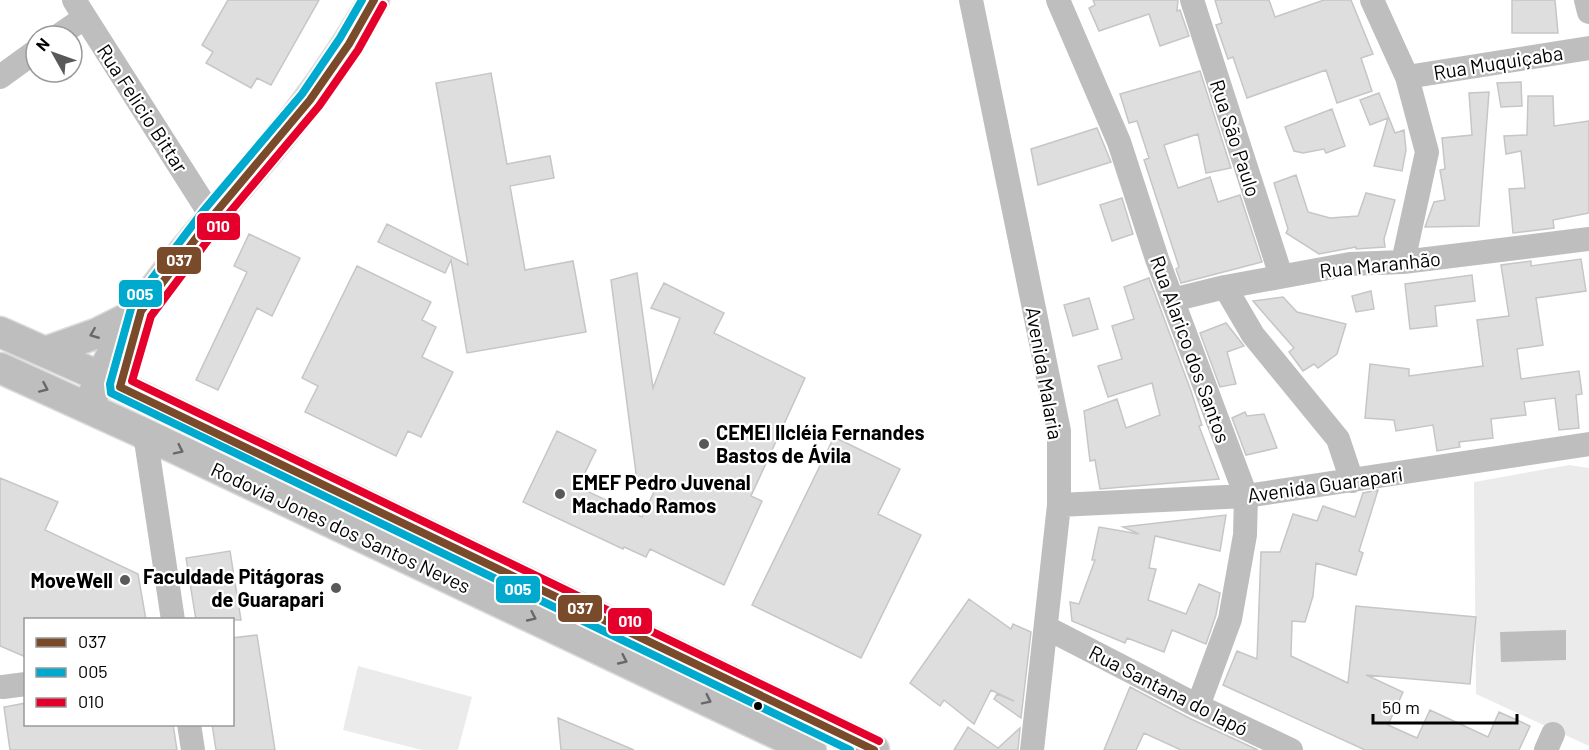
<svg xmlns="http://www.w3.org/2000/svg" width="1589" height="750" viewBox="0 0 1589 750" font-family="Barlow,sans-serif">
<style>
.green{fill:#ebebeb}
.water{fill:#bdbdbd}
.building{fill:#dedede;stroke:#c6c6c6;stroke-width:1.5}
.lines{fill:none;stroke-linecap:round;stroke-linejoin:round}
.major-casing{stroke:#dbdbdb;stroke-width:33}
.minor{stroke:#bebebe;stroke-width:24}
.major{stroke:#bebebe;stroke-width:30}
.bus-1-casing{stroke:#fff;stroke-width:12}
.bus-2-casing{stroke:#fff;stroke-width:12}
.bus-3-casing{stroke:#fff;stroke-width:12}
.bus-1{stroke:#7a4b2a;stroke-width:8}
.bus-2{stroke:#00a9ce;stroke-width:8}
.bus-3{stroke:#e4002b;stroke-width:8}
.oneway{stroke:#686868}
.poi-dot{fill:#595959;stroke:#fff;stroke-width:2}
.bus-dot{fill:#000;stroke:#fff;stroke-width:2}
.labels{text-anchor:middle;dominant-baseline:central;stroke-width:4.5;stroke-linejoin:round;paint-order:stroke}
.street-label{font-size:20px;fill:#000;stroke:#fff}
.poi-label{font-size:20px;font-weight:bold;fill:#000;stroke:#fff;text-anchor:start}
.line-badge{stroke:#fff;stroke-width:2}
.badge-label{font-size:16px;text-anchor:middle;font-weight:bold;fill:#fff}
</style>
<rect width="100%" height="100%" fill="#fff"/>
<path class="green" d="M1569,465L1589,468V746L1476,694L1474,482Z
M358,666L472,697L458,750H422L343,730Z"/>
<path class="water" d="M1566,630V660L1501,662L1500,632Z"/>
<path class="building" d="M228,0H319L271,85L257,78L251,88L206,63L213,52L202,45Z
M1093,0H1178L1177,11L1180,10L1189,36L1160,46L1149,14L1099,31L1089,8L1095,5Z
M1215,0H1269L1275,17L1324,0H1351L1373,54L1361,58L1372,91L1337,103L1326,70L1247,98L1233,57L1228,59L1216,25L1222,23Z
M1512,0H1555L1558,33H1512Z
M1200,71L1231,168L1206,173L1198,134L1164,145L1178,188L1210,177L1218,202L1240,195L1262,262L1181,283L1176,269L1179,267L1144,160L1149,158L1137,121L1129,123L1120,94Z
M491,73L507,164L550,156L554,178L510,186L525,270L573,261L586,332L467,353L451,260L445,273L378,242L387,224L468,265L436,83Z
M1521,82L1522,106L1501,107L1497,83Z
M1489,92L1479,226L1425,227L1434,202L1445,200L1440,170L1445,169L1442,138L1472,135L1469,93Z
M1379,93L1395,133L1404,130L1406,150L1402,171L1374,166L1388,118L1370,125L1360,100Z
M1528,96H1553L1554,126L1589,121V213L1553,220L1554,228L1513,233L1509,189L1525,188L1521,151L1506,154L1504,136L1527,135Z
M1332,109L1345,146L1326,153L1324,149L1303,153L1294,151L1285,127Z
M1097,128L1111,162L1038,185L1031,149Z
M1296,175L1308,212L1330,218L1358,216L1366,193L1395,200L1384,239L1385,247L1356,249V247L1319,254L1286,233L1288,229L1274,183Z
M1122,198L1133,234L1112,241L1100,205Z
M249,234L300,258L272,316L257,308L218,390L196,380L247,272L234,266Z
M1581,259L1586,291L1536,298L1543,345L1517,349L1521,379L1579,371L1582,394L1576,395L1579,428L1559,430L1555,398L1524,402L1526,415L1491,419L1493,438L1459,442L1460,447L1437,451L1433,425L1396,431L1394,420L1365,418L1370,364L1409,369V376L1483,366L1477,320L1509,316L1501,265L1531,261V266Z
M357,266L431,302L422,320L436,327L422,357L453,372L421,437L408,431L396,456L305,412L318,386L302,378Z
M637,273L653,388L680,318L651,308L664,283L724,313L714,333L805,378L751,496L762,501L724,585L650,549L646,557L624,547L623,549L523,502L557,431L596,450L578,487L642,517L660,479L637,481L611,280Z
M1472,275L1475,301L1435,306L1437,326L1410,329L1405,284Z
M1149,278L1191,391L1202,425L1199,426L1219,479L1100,489L1095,460L1090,461L1084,411L1117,399L1126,428L1160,415L1152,383L1108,397L1098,366L1122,359L1112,326L1134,319L1124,287Z
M1371,291L1374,309L1356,312L1352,296Z
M1283,297L1297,312L1346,324L1337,354L1318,368L1314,364L1303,371L1289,352L1294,348L1253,301Z
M1089,298L1098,329L1073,336L1064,305Z
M1226,323L1244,346L1227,352L1236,384L1220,387L1200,333Z
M1245,412L1247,416L1264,414L1277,448L1246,455L1232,418Z
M834,437L900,469L878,514L921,535L861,658L752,605Z
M0,478L58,502L45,530L138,574L146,620H26V657L0,646Z
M1378,490L1359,551L1363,553L1356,575L1316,563L1313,596L1305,622L1292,621L1291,656L1348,683L1356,606L1476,617L1470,684L1366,675L1403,692L1388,725L1417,738L1430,710L1488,737L1499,712L1530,726L1519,750H1365L1223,685L1237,651L1257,659L1261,552H1280L1293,514L1317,521L1323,506L1355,517L1363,493Z
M1226,515L1220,551L1155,536L1149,568L1156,569L1148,600L1186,614L1199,584L1220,593L1216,615L1206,644L1172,630L1164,652L1127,638L1125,643L1072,621L1070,602L1079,604L1095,560H1092L1099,527L1139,534L1123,527Z
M230,551L241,620H196L186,558Z
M969,599L1011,629L1013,624L1031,632L1021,718L994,699L997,694L1014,701L991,690L974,724L944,700L940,706L910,683Z
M257,635L275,750H216L212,724H232V638Z
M1130,687L1191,719L1258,750H1181L1144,733L1136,750H1104Z
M26,703V724H173L177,750H10L4,707Z
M558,718L634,750H561Z
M968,727L998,748L1020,728L1018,750H954Z"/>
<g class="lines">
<g class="major-casing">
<path id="major" d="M0,332L101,377L874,750
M45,352L98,333L138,313
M0,368L145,434L811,750
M93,395C126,311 193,241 250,173C297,119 338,62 374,0"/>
</g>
<path class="minor" d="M74,0L212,217
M971,0L1059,431V505L1032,750
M1058,0L1119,142L1157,259L1246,496L1245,535L1230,619L1198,706
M1192,0L1281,276
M1372,0L1407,77L1427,152L1403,262
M1586,0L1589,12
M58,36L84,18
M0,77L36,51
M1407,77L1589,48
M1225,287L1253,335L1338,439L1352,481
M1172,300L1225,287L1350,264L1403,262L1589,239
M145,434L173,620
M1059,505L1246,496L1589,444
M1047,628L1198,706L1291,750
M3,687L26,684
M189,724L193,750
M1546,750L1553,734"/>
<use href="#major" class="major"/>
<g class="bus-1-casing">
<path id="bus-1" d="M374,0L349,44L310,100L212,217L141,311L120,387L874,750"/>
</g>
<g class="bus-2-casing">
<path id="bus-2" d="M362,0L340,38L302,94L204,210L132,305L110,384L111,393L850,750"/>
</g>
<g class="bus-3-casing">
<path id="bus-3" d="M383,5L358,50L319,106L220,224L151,316L132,381L879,741"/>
</g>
<use href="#bus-1" class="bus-1"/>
<use href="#bus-2" class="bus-2"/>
<use href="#bus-3" class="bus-3"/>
</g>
<defs><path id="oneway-chevron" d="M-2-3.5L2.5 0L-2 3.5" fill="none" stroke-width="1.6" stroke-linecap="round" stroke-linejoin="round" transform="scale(1.5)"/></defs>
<g class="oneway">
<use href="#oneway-chevron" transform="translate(94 334) rotate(158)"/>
<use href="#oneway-chevron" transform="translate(44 388) rotate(24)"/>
<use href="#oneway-chevron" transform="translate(179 450) rotate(26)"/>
<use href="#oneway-chevron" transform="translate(532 617) rotate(25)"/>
<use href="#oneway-chevron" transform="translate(623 660) rotate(25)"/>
<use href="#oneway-chevron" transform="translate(707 700) rotate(26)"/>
</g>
<g class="poi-dot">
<circle cx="704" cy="444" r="6"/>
<circle cx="560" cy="494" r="6"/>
<circle cx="125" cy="580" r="6"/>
<circle cx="336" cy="588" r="6"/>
</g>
<circle class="bus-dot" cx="758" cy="706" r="5"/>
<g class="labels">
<g class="street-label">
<text transform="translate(1498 62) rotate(-9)">Rua Muquiçaba</text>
<text transform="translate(143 108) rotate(57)">Rua Felicio Bittar</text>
<text transform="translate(1236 138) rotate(72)">Rua São Paulo</text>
<text transform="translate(1380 264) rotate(-6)">Rua Maranhão</text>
<text transform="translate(1191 349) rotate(70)">Rua Alarico dos Santos</text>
<text transform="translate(1045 373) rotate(80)">Avenida Malaria</text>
<text transform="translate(1325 484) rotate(-8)">Avenida Guarapari</text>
<text transform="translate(341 527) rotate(25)">Rodovia Jones dos Santos Neves</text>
<text transform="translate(1169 690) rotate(27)">Rua Santana do Iapó</text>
</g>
<g class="poi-label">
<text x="716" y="432">CEMEI Ilcléia Fernandes<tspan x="716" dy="23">Bastos de Ávila</tspan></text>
<text x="572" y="482">EMEF Pedro Juvenal<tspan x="572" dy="23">Machado Ramos</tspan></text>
<text x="324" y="576" text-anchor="end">Faculdade Pitágoras<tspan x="324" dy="23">de Guarapari</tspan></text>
<text x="113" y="580" text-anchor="end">MoveWell</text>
</g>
</g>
<g class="line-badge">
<rect x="196" y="212" width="45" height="29" rx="6" fill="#e4002b"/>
<rect x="156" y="246" width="46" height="29" rx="6" fill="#7a4b2a"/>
<rect x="118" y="279" width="45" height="29" rx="6" fill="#00a9ce"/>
<rect x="495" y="575" width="46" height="29" rx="6" fill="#00a9ce"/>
<rect x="557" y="594" width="46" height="29" rx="6" fill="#7a4b2a"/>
<rect x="607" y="607" width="46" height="28" rx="6" fill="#e4002b"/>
</g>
<g class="badge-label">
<text x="218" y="232">010</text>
<text x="179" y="266">037</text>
<text x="140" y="300">005</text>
<text x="518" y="595">005</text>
<text x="580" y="614">037</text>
<text x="630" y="627">010</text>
</g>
<rect x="24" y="618" width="210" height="108" fill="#ffffff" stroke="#999999" stroke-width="1.5"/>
<rect x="36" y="638" width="30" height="9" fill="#7a4b2a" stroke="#999999" stroke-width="1.5"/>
<text x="78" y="648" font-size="18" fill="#000000">037</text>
<rect x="36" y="668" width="30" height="9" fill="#00a9ce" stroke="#999999" stroke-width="1.5"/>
<text x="78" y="678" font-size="18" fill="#000000">005</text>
<rect x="36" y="698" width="30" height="9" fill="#e4002b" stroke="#999999" stroke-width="1.5"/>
<text x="78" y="708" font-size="18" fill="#000000">010</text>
<g transform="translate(54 54) rotate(310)"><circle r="28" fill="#ffffff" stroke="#999999" stroke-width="1.5"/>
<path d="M0-4.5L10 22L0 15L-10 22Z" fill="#595959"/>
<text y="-9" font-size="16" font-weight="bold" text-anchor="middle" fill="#000000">N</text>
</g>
<path d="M1373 714v9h144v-9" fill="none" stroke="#000000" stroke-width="3"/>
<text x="1382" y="714" font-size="18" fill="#000000" stroke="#ffffff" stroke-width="4.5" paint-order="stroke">50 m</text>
</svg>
